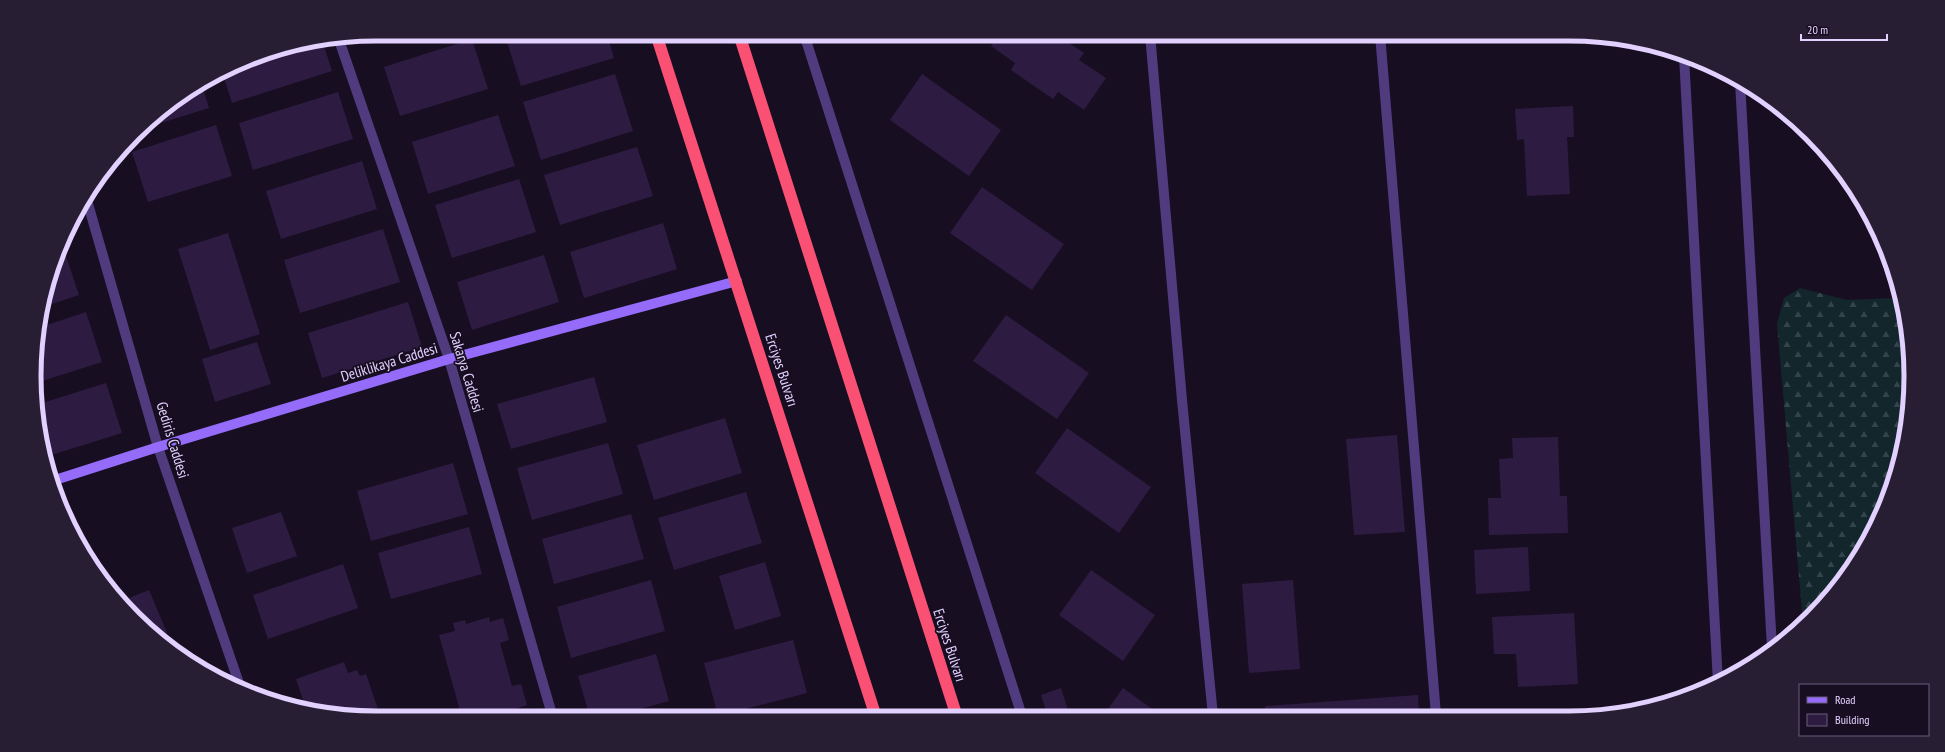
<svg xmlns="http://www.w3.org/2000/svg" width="1945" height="752" viewBox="0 0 1945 752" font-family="'PT Sans Narrow',sans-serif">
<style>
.forest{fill:url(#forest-firs)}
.building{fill:#2e1b42}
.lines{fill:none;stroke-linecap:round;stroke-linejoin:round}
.street{stroke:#503b7f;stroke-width:10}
.secondary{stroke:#956bfa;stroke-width:10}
.highway{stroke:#f95073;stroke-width:12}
.labels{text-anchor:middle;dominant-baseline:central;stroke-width:3.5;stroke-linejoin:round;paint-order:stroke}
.street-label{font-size:15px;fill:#e2d1fe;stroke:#170e22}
.rim{fill:none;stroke:#e2d1fe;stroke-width:5}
</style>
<defs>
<pattern id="forest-firs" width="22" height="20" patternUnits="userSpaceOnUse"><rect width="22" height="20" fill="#12262c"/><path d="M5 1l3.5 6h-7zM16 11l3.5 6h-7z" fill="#34444c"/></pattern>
</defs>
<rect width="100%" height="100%" fill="#170e22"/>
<path class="forest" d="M1800,288L1847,300L1895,298L1900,296L1908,332L1910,399L1899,465L1853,566L1803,623L1777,324L1784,298Z"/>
<path class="building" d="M374,34H397L376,41Z
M521,34H607L614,58L521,86L506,39Z
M999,34H1056L1084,53L1079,60L1106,78L1084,110L1058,92L1053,99L1011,70L1015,63L991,46Z
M472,39L488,89L400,116L384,67Z
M323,43L332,71L232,103L222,72L266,52Z
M615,74L633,131L541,160L523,102Z
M922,74L1001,130L969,176L890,120Z
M201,82L209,108L142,129L151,119Z
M338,92L353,139L253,170L239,123Z
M1573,106L1574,137H1567L1570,194L1527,196L1524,139L1517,140L1515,109Z
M498,115L515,166L428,194L412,142Z
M216,125L232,176L148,202L132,152Z
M637,147L653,196L560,225L544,175Z
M362,161L377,209L281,239L266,191Z
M519,179L536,232L452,258L435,205Z
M982,187L1064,244L1032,290L950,233Z
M663,223L677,269L584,298L570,252Z
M383,229L400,282L300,313L284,260Z
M228,233L260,334L210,350L178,249Z
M62,244L79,295L43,307L52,266Z
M544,255L559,302L472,330L457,282Z
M408,302L422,347L322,378L308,333Z
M86,312L102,362L39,382L38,328Z
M1006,315L1089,373L1057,419L973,361Z
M257,342L271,384L215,402L202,359Z
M594,377L607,422L511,449L497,404Z
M106,383L122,433L45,457L41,443L39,404Z
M725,418L742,473L654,500L637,445Z
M1067,428L1151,487L1119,533L1035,473Z
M1397,435L1405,532L1354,535L1346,439Z
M1558,437L1560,496H1567L1568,533L1489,535L1488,498H1501L1499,459L1513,458L1512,438Z
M608,443L623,494L532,520L517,468Z
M453,463L468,514L371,541L357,491Z
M746,492L762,543L674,570L658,518Z
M281,512L297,556L247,573L232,528Z
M631,514L644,559L554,584L542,539Z
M469,527L482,574L391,599L378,553Z
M1528,547L1530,591L1476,594L1474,550Z
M765,562L781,616L735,630L719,576Z
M343,564L358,608L268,639L253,595Z
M1091,570L1155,615L1123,661L1059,615Z
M651,580L665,631L571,658L557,607Z
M1293,580L1300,669L1249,673L1242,584Z
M149,590L168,635L160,639L124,600Z
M1574,613L1578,684L1518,687L1516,654H1494L1492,617Z
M489,617L490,622L503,618L509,640L500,643L512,686L521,684L527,705L515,709L516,714L502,718H462L439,635L455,631L453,623L465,620L466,624Z
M793,640L807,693L718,716L704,663Z
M656,654L669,701L611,717H590L578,676Z
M344,662L348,673L357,670L360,676L366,674L381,718L306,709L296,679Z
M1061,688L1070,716H1048L1041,695Z
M1123,688L1162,716H1103Z
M1418,695L1419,716H1266L1265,706Z"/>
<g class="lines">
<path class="street" d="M804,34L1022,716
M1150,34L1182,400L1213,716
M1380,34L1436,715
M339,40L449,359L553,718
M1684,56L1718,683
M1740,82L1772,648
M86,197L158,447L241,689"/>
<path class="secondary" d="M52,481L158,447L449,359L737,281"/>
<path class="highway" d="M656,34L876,717
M739,34L957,717"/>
</g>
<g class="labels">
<g class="street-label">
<text transform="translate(389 362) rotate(-17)">Deliklikaya Caddesi</text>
<text transform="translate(782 370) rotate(72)">Erciyes Bulvarı</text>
<text transform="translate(467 372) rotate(73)">Sakarya Caddesi</text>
<text transform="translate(173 440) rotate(73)">Gediris Caddesi</text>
<text transform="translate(950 645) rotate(72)">Erciyes Bulvarı</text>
</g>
</g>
<path d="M0 0H1945V752H0ZM376 41H1569A335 335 0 0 1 1904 376V376A335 335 0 0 1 1569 711H376A335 335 0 0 1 41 376V376A335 335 0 0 1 376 41Z" fill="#271e34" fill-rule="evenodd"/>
<path class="rim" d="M376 41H1569A335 335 0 0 1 1904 376V376A335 335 0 0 1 1569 711H376A335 335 0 0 1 41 376V376A335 335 0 0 1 376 41Z"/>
<rect x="1799" y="684" width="130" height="52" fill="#170e22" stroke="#685c7a"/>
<rect x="1807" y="697" width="20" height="6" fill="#956bfa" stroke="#685c7a"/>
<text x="1835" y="704" font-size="12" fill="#e2d1fe">Road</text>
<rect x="1807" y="714" width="20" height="12" fill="#2e1b42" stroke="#685c7a"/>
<text x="1835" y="724" font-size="12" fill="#e2d1fe">Building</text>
<path d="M1801 34v6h86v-6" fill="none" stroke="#e2d1fe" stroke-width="2"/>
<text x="1807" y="34" font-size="12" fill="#e2d1fe" stroke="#170e22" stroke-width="3" paint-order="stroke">20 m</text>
</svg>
